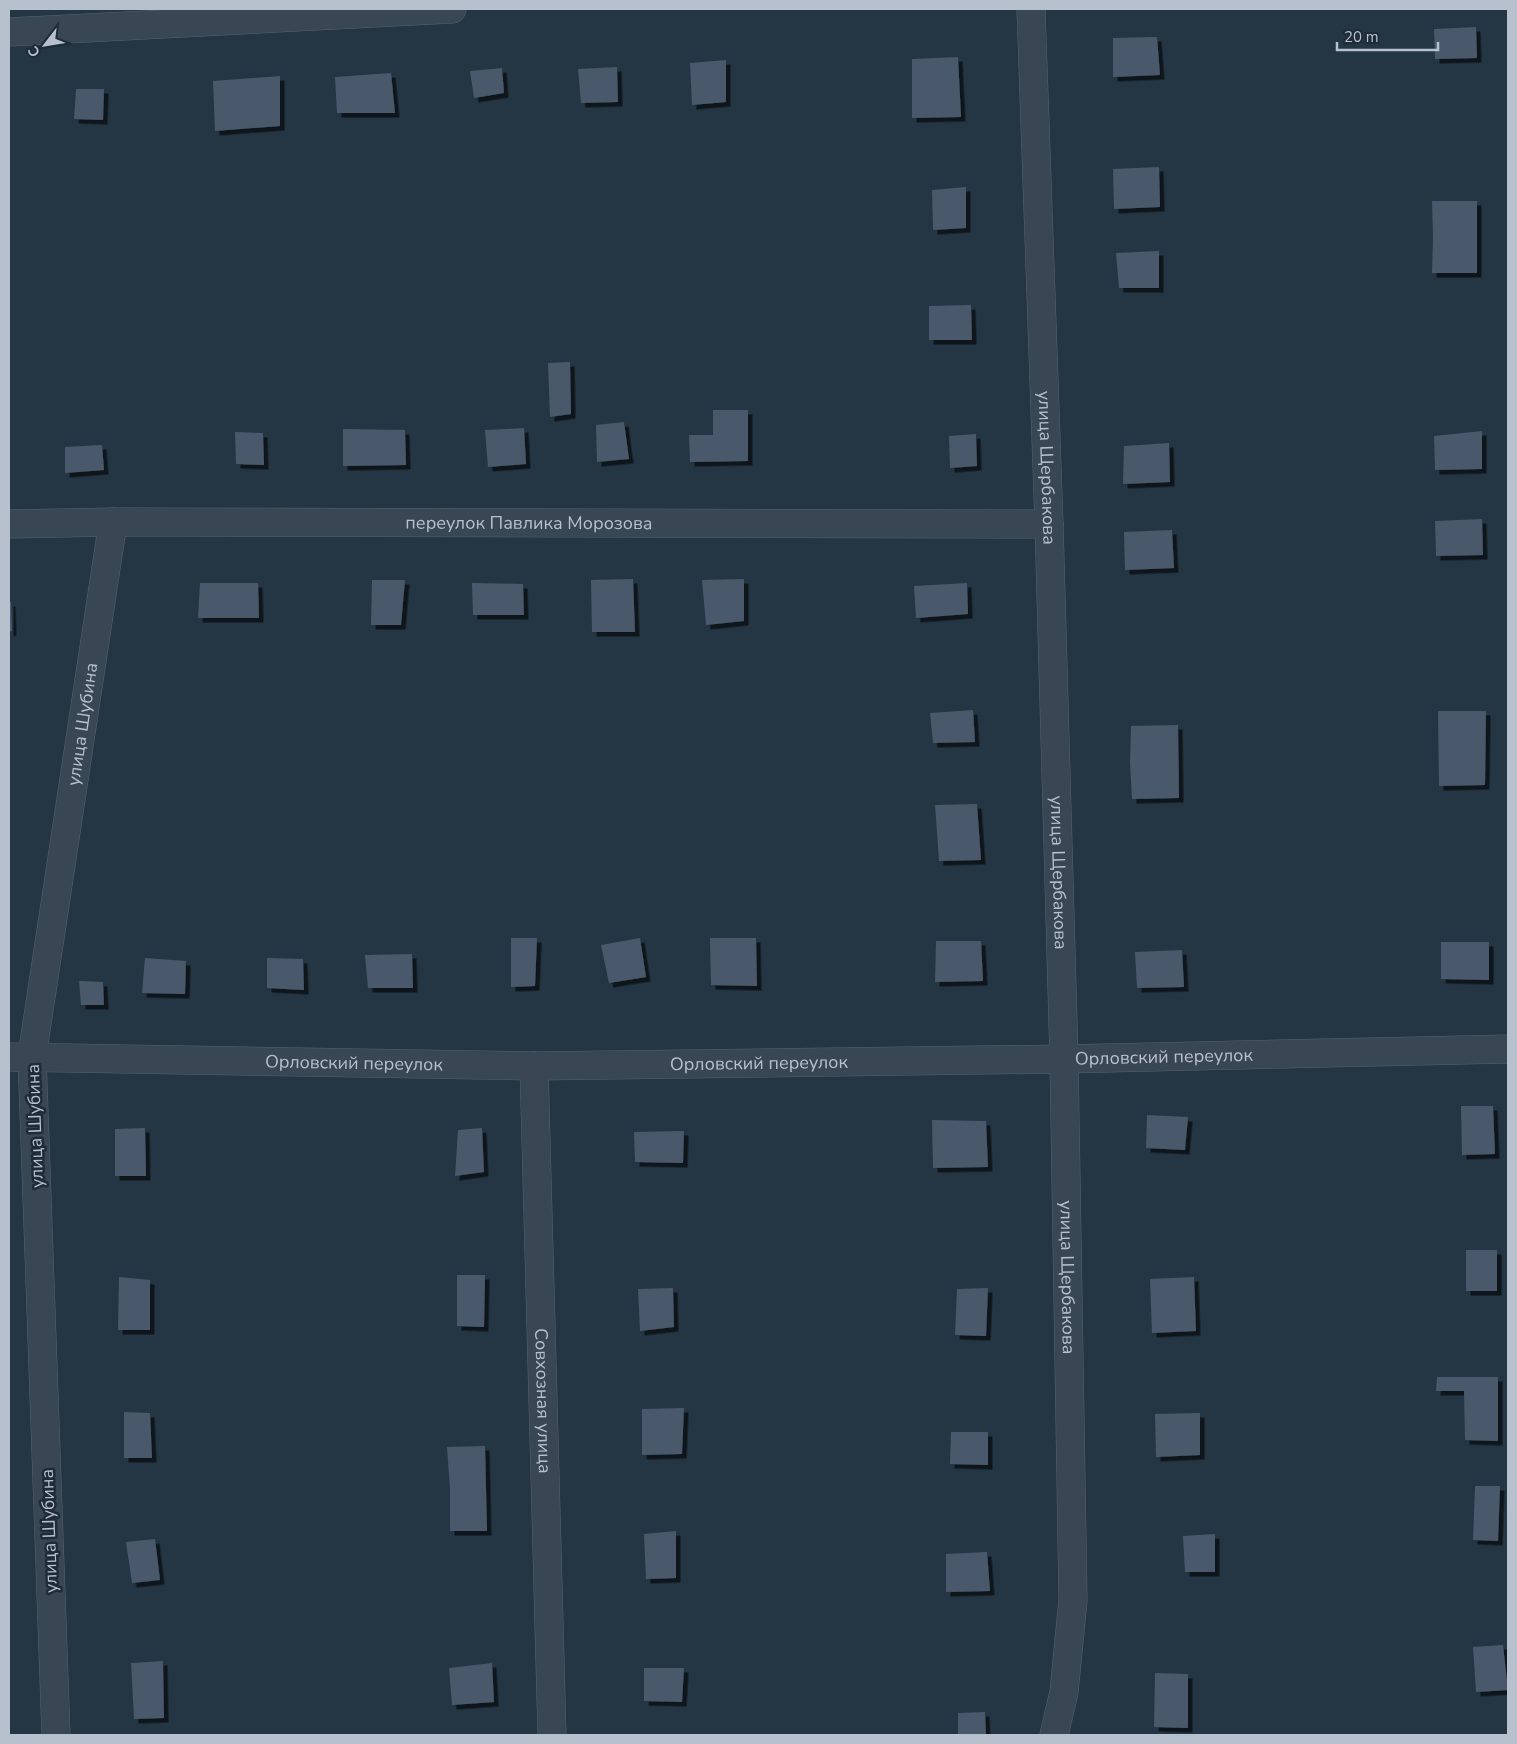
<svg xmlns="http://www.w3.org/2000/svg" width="1517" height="1744" viewBox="0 0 1517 1744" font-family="'Nunito Sans',sans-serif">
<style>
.building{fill:#48596a;filter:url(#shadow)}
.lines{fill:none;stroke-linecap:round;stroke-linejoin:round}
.minor-casing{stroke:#576470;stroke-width:29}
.minor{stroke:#394653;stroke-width:28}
.labels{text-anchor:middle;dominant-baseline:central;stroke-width:5;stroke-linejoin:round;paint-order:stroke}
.street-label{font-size:18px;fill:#b6c1cd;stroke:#1e2b38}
</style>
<defs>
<filter id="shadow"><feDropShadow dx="4.5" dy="4.5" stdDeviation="0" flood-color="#0009"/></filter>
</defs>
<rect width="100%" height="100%" fill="#243544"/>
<path class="building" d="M1476,27L1477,58L1435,59L1434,29Z
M1157,37L1160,75L1113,77V38Z
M958,57L961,117L912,118V59Z
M726,60V102L692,105L690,63Z
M617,67L618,102L581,103L578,69Z
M502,68L504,93L474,98L470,71Z
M391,73L395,113H337L335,77Z
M280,76V126L215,131L213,81Z
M76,89H104L103,120L74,119Z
M1159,167L1160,207L1114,209L1113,169Z
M966,187V228L933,230L932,190Z
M1432,201H1477V273H1432L1433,237Z
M1159,251V288H1119L1116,253Z
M971,305L972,340H929V306Z
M570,362L571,414L550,417L548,363Z
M713,410H748V461L690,462L689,435H713Z
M624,422L629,459L597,462L596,425Z
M524,428L526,464L488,467L485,430Z
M343,429L405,430L406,465L343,466Z
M1482,431V469L1435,470L1434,436Z
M235,432L263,433L264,465L236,464Z
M976,434L977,466L950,468L949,436Z
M1169,443L1170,482L1123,484L1124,446Z
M102,445L104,470L65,473V447Z
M1482,519L1483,555L1436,556L1435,521Z
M1172,530L1174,568L1125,570L1124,532Z
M633,579L635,632H592L591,580Z
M744,579V621L706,625L702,580Z
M372,580H405L401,625H371Z
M200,583H258L259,618H198Z
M472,583L523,584L524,615H473Z
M967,583L968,614L916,618L914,586Z
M9,602H11L12,631L9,632Z
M973,710L975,742L933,743L930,713Z
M1438,711H1486L1485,785L1439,786Z
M1178,725L1179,798L1132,799L1130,763L1131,726Z
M977,804L981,860L939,861L935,805Z
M511,938H537L535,986L511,987Z
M640,938L646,977L609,983L601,945Z
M710,938H756L757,986L711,985Z
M936,941H981L983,981L935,982Z
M1441,942H1489V980L1441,979Z
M1182,950L1184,987L1137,988L1135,952Z
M412,954L413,988H368L365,955Z
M145,958L186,961L185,994L142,993Z
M267,958L303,959L304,990L267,988Z
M79,981L103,982L104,1005H81Z
M1461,1106H1493L1495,1154L1462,1155Z
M1147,1115L1188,1117L1185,1150L1146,1148Z
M932,1120L986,1121L988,1167L933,1168Z
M145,1128L146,1176H115V1129Z
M482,1128L484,1172L455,1176L458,1130Z
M684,1131L683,1163L635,1162L634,1132Z
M1466,1250H1497V1291H1466Z
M457,1275H485L484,1327L457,1326Z
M119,1277L150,1280V1330H118Z
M1194,1277L1196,1331L1152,1333L1150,1279Z
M673,1288L674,1327L640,1331L638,1289Z
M988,1288L986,1336L955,1335L957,1289Z
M1437,1377H1498V1441L1465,1440L1464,1391H1436Z
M684,1408L682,1454L642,1455V1409Z
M124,1412L150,1413L152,1458H124Z
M1200,1413V1455L1156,1457L1155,1414Z
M951,1432H988V1465L950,1464Z
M485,1446L487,1531H450V1489L447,1447Z
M1475,1486H1500L1498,1541L1473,1540Z
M676,1531V1578L646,1579L644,1534Z
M1215,1534V1572H1185L1183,1536Z
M155,1539L160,1580L132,1583L126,1542Z
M987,1552L990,1591L946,1592V1554Z
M1503,1645L1508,1690L1476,1692L1473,1647Z
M163,1661L164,1718L134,1719L131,1663Z
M492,1663L494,1702L452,1705L449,1668Z
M644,1668H684L682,1702L644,1701Z
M1155,1673L1188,1674V1728L1154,1727Z
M985,1712L986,1735H958V1713Z"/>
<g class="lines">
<g class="minor-casing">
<g id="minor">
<path id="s1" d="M1031,9L1049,524L1064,1059L1073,1600L1064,1692L1054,1735"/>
<path d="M9,32L452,9"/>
<path id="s2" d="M9,524L113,522L1049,524"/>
<path id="s3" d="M9,1057L534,1066L1064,1059L1508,1049"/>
<path id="s4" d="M534,1066L552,1735"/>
<path id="s5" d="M56,1735L32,1056L113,522"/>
</g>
</g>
<use href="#minor" class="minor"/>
</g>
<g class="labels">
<g class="street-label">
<text stroke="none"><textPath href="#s1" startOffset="459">улица Щербакова</textPath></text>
<text stroke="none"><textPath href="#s2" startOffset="520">переулок Павлика Морозова</textPath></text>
<text stroke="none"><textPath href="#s5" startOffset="1015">улица Шубина</textPath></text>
<text stroke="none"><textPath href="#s1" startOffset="864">улица Щербакова</textPath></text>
<text stroke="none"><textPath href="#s3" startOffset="1155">Орловский переулок</textPath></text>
<text stroke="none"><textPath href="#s3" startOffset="345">Орловский переулок</textPath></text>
<text stroke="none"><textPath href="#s3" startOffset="750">Орловский переулок</textPath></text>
<text transform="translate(35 1126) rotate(-92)">улица Шубина</text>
<text stroke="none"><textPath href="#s1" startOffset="1269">улица Щербакова</textPath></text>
<text stroke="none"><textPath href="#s4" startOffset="335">Совхозная улица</textPath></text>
<text transform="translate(49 1531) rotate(-92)">улица Шубина</text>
</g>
</g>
<rect width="1517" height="1744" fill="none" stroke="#b6c1cd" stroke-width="20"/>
<g transform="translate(45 45) rotate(239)" stroke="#1e2b38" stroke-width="4" paint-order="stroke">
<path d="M0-4L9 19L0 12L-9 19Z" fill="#b6c1cd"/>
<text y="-8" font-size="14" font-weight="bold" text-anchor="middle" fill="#b6c1cd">С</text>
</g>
<path d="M1337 42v8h101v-8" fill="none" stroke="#b6c1cd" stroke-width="2.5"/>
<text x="1344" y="42" font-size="15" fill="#b6c1cd" stroke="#1e2b38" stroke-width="4" paint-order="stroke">20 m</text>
</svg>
